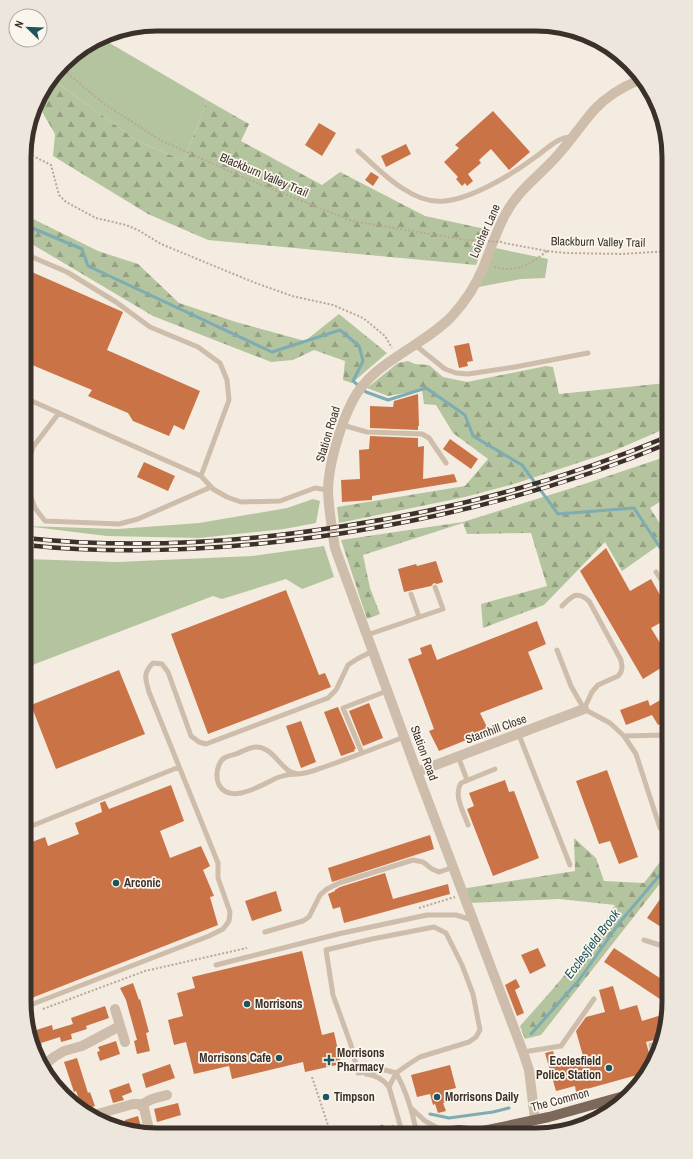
<svg xmlns="http://www.w3.org/2000/svg" width="693" height="1159" viewBox="0 0 693 1159" font-family="'Archivo Narrow',sans-serif">
<style>
.green{fill:#b4c49e}
.forest{fill:url(#forest-firs)}
.lines{fill:none;stroke-linecap:round;stroke-linejoin:round}
.stream{stroke:#7dacb3;stroke-width:3}
.building{fill:#ca7347}
.path{stroke:#b9a894;stroke-width:2;stroke-dasharray:2 2;stroke-linecap:butt}
.lane{stroke:#cdbdaa;stroke-width:5}
.street{stroke:#cdbdaa;stroke-width:10}
.primary{stroke:#7d695b;stroke-width:10}
.rail-casing{stroke:#3b312a;stroke-width:4.5}
.rail{stroke:#fbf6ed;stroke-width:3;stroke-dasharray:9;stroke-linecap:butt}
.path-bridge{stroke:#b9a894;stroke-width:2;stroke-dasharray:2 2;stroke-linecap:butt}
.poi-dot{fill:#1d545e;stroke:#fbf6ed;stroke-width:1.5}
.labels{text-anchor:middle;dominant-baseline:central;stroke-width:3.5;stroke-linejoin:round;paint-order:stroke}
.street-label{font-size:12px;fill:#3b312a;stroke:#fbf6ed}
.poi-label{font-size:12px;font-weight:bold;fill:#3b312a;stroke:#fbf6ed;text-anchor:start}
.water-label{font-size:13px;font-style:italic;fill:#1d545e;stroke:#fbf6ed}
.rim{fill:none;stroke:#3b312a;stroke-width:5}
</style>
<defs>
<pattern id="forest-firs" width="22" height="20" patternUnits="userSpaceOnUse"><rect width="22" height="20" fill="#b4c49e"/><path d="M5 1l3.5 6h-7zM16 11l3.5 6h-7z" fill="#94a081"/></pattern>
</defs>
<rect width="100%" height="100%" fill="#f4ece0"/>
<path class="green" d="M101,38L207,100L184,161L136,140L52,79L69,57Z
M495,248L548,259L545,278L521,279L479,287Z
M313,499L320,501L316,523L284,529L199,538L107,536L25,526L118,529L199,523L287,508Z
M324,546L334,577L302,589L286,579L222,599L213,596L35,664L24,671L25,559L117,562L252,556Z"/>
<path class="forest" d="M52,79L136,140L184,161L207,100L249,124L241,141L322,185L340,172L425,216L490,230L476,265L208,240L148,214L53,156L55,134L41,110L35,106L38,98Z
M25,215L98,251L138,264L179,303L236,322L305,341L339,314L387,353L352,383L343,380L345,361L314,350L293,360L271,362L153,316L25,240Z
M408,361L415,364L429,365L443,377L467,382L546,366L553,367L559,394L666,383L669,396V427L611,452L517,483L465,497L339,523L337,507L465,486L488,459L453,433L436,405L424,404L422,390L388,396L367,388L398,363Z
M669,454V496L650,508L669,538L622,571L605,542L544,605L483,628L481,604L547,586L531,533L467,534L463,523L363,555L370,588L380,614L367,619L341,540L463,522L575,487L659,459Z
M574,838L596,858L604,881L644,883L669,850V872L541,1035L525,1039L520,1026C554,988 589,949 615,905L559,899L469,903L465,893L467,888L575,871Z"/>
<g class="lines">
<path class="stream" d="M25,225L82,249L88,266L272,352L340,330L359,346L363,361L353,381L366,392L388,400L426,388L465,415L473,436L522,465L558,514L634,508L661,549
M531,1034L579,980L620,922L669,864
M430,1114L449,1118L493,1112L509,1108
M371,1135L382,1126"/>
</g>
<path class="building" d="M493,111L530,152L509,170L491,149L479,160L481,163L468,174L473,181L467,186L465,183L462,186L456,179L458,177L444,162L459,148L455,145Z
M319,123L336,133L322,156L305,145Z
M406,144L411,154L386,167L381,156Z
M371,172L379,177L373,186L365,180Z
M25,269L123,312L107,350L200,391L184,430L174,425L169,436L133,421L128,413L88,396L92,390L25,362Z
M469,343L473,361L467,362L468,366L459,368L454,346Z
M418,394L419,426H418V430L370,428V406L393,407L394,401Z
M370,436L418,438V447L424,446L423,479L454,474L457,482L372,496V500L342,502L341,480L360,479L359,450L369,449Z
M450,439L478,459L471,469L443,449Z
M144,462L175,476L168,491L137,477Z
M606,548L630,591L651,579L669,611V618L651,628L669,658V663L643,679L580,571Z
M436,561L443,582L437,584L434,583L431,586L404,592L398,569L416,564L417,566Z
M286,590L319,675L325,673L331,687L208,734L171,634Z
M537,621L546,644L528,652L543,689L480,713L489,731L439,751L429,731L434,729L408,659L422,654L420,648L431,644L437,660Z
M119,670L145,734L56,769L31,705Z
M669,695V719L658,725L652,715L626,725L620,710L648,700L650,706Z
M369,703L383,738L363,746L349,711Z
M338,707L356,749H354L355,751L341,756L324,712Z
M301,721L316,762L301,768L286,726Z
M607,770L638,857L619,864L610,841L599,844L576,781Z
M505,780L509,792L514,791L539,858L493,876L467,809L474,806L469,793Z
M171,785L184,821L160,831L170,858L201,846L210,866L203,870L214,896L210,897L218,925L24,1001V845L45,837L48,846L79,834L75,823L102,812L100,803L105,801L109,809Z
M430,835L434,849L332,882L328,868Z
M385,873L393,899L448,884L450,894L344,923L340,907L333,909L328,894L335,891V890L340,887Z
M669,886V932L647,918Z
M276,891L282,911L252,921L245,901Z
M538,948L546,966L530,974L521,955Z
M614,948L669,984V1005L604,962Z
M302,951L322,1035L334,1032L341,1064L305,1072L303,1062L232,1079L229,1066L194,1074L186,1042L174,1045L168,1020L183,1016L177,993L195,988L192,977Z
M516,979L520,987L515,990L524,1013L517,1016L505,985Z
M133,983L139,1000L140,999L149,1032L146,1033L150,1051L137,1054L134,1041L137,1040L126,1000L120,988Z
M613,986L620,1010L637,1005L642,1021L668,1013L662,1038L646,1042L651,1060L646,1061L649,1070L648,1072L576,1092L575,1086L556,1091L545,1053L553,1051L556,1063L583,1056L576,1031L586,1017L605,1012L599,990Z
M105,1006L109,1018L86,1026L87,1029L71,1034L72,1039L61,1042L60,1037L41,1043L42,1045L33,1048L30,1032L52,1025L53,1030L73,1024L71,1018Z
M116,1041L120,1054L100,1061L97,1052L100,1051L98,1047Z
M77,1058L88,1093L90,1092L95,1106L83,1110L76,1091L74,1092L64,1062Z
M170,1064L175,1078L146,1088L142,1074Z
M450,1065L456,1088L444,1091L447,1102L443,1103L446,1111L438,1113L435,1104L433,1105L430,1094L417,1097L411,1075Z
M129,1083L132,1092L122,1096L124,1100L113,1103L109,1090Z
M178,1103L181,1115L157,1122L154,1109Z
M138,1116L143,1134L127,1129L125,1120Z"/>
<g class="lines">
<path class="path" d="M61,68L103,103L160,140L240,176L352,221L466,240L484,241
M25,152L51,165L59,195L66,202L96,218L126,225L138,230L161,244L253,282L292,296L333,305L363,318L385,336L392,348
M504,243L547,251L565,253L623,254L669,251
M494,267C517,273 529,265 547,251
M419,908L455,897
M43,1009L145,971L247,948
M312,1077L331,1134
M384,1135L388,1131L390,1127L394,1126"/>
<path class="lane" d="M358,151C372,163 386,178 402,188C414,196 430,203 445,201C473,198 511,175 534,158C546,150 558,136 573,137
M25,254L67,272L116,302L150,327L198,347L220,363L227,380L229,400L201,476
M415,345L445,369L456,373L468,374L515,367L588,353
M25,398L201,476L213,489L227,497L241,502L280,501L315,488L328,490
M59,413L33,447L29,460L27,487L35,508L45,521L119,524L138,519L211,487
M342,425L367,432L422,434L429,438L446,463
M656,572L669,592
M411,594L419,617
M562,606C572,596 577,590 589,601L621,660L622,667L621,672L618,676L598,685L592,692L584,709
M367,635L443,609L435,587
M557,650L571,686L584,709L610,723L624,736L636,754L660,828
M519,735L570,865
M624,736L666,735
M362,753L343,708L387,691
M458,756L467,780
M297,774C291,774 285,775 279,777C264,783 231,806 219,785C216,778 216,772 219,765C222,757 228,756 236,754C241,752 250,747 256,747C275,747 281,773 298,774C308,774 318,769 327,766C353,757 378,747 404,737
M468,825C464,812 453,796 461,783L495,769
M24,829L179,767
M265,932L303,921L309,917L320,895L327,889L339,883L413,860L423,862L432,869L439,872L454,867
M644,940L669,948
M216,965L338,934L427,915H456L472,920
M25,1007L209,936L223,929L229,921L230,912L218,878V863L149,692C146,680 142,674 153,663L162,664L168,672L191,736L199,742L206,744L328,698L336,690L348,665L357,659L373,651
M651,1045L655,1060
M523,1052L561,1046L594,999
M358,1073L351,1045L333,995L326,950L372,939L434,927L446,933L462,965L473,994L480,1030L476,1037L469,1042L420,1057L409,1064L396,1073L389,1087
M358,1073L385,1070L396,1073C407,1092 413,1114 417,1135
M366,1074C376,1075 383,1079 389,1087L403,1135
M411,1108L425,1121L443,1131"/>
<path class="street" d="M417,772L584,709
M115,1009L125,1042
M44,1065L54,1057L64,1051L82,1046L120,1026
M142,1106C148,1098 158,1098 167,1095
M94,1115L133,1104H139L144,1108L150,1134
M535,1120L529,1070L523,1052L417,772L335,548C332,530 329,511 328,492C328,465 340,426 352,402C371,362 423,347 452,316C464,303 476,285 483,268C490,251 496,232 505,215C518,190 538,177 556,157C570,142 581,125 594,110C606,97 622,87 639,80"/>
<path class="primary" d="M424,1135L459,1130L478,1132L549,1117L624,1096"/>
<g class="rail-casing">
<path id="rail" d="M25,538C131,549 239,543 344,526C456,509 564,480 669,436
M25,545C131,556 239,549 344,533C456,515 565,487 669,443"/>
</g>
<use href="#rail" class="rail"/>
<path class="path-bridge" d="M484,241L503,242"/>
</g>
<g class="poi-dot">
<circle cx="116" cy="883" r="4"/>
<circle cx="247" cy="1004" r="4"/>
<circle cx="279" cy="1058" r="4"/>
<path d="M327 1054h4v4h4v4h-4v4h-4v-4h-4v-4h4z"/>
<circle cx="609" cy="1068" r="4"/>
<circle cx="326" cy="1097" r="4"/>
<circle cx="437" cy="1097" r="4"/>
</g>
<g class="labels">
<g class="street-label">
<text transform="translate(264 175) rotate(23)">Blackburn Valley Trail</text>
<text transform="translate(485 231) rotate(-66)">Loicher Lane</text>
<text transform="translate(598 242) rotate(1)">Blackburn Valley Trail</text>
<text transform="translate(328 434) rotate(-73)">Station Road</text>
<text transform="translate(496 729) rotate(-20)">Starnhill Close</text>
<text transform="translate(424 753) rotate(70)">Station Road</text>
<text transform="translate(560 1100) rotate(-15)">The Common</text>
</g>
<g class="poi-label">
<text x="124" y="883">Arconic</text>
<text x="255" y="1004">Morrisons</text>
<text x="337" y="1053">Morrisons<tspan x="337" dy="14">Pharmacy</tspan></text>
<text x="271" y="1058" text-anchor="end">Morrisons Cafe</text>
<text x="601" y="1061" text-anchor="end">Ecclesfield<tspan x="601" dy="14">Police Station</tspan></text>
<text x="334" y="1097">Timpson</text>
<text x="445" y="1097">Morrisons Daily</text>
</g>
<g class="water-label">
<text transform="translate(592 944) rotate(-53)">Ecclesfield Brook</text>
</g>
</g>
<path d="M0 0H693V1159H0ZM157 31H536A126 126 0 0 1 662 157V1002A126 126 0 0 1 536 1128H157A126 126 0 0 1 31 1002V157A126 126 0 0 1 157 31Z" fill="#ece6dd" fill-rule="evenodd"/>
<path class="rim" d="M157 31H536A126 126 0 0 1 662 157V1002A126 126 0 0 1 536 1128H157A126 126 0 0 1 31 1002V157A126 126 0 0 1 157 31Z"/>
<g transform="translate(28 28) rotate(293)"><circle r="19" fill="#fbf6ed" stroke="#aea79f"/>
<path d="M0-3L7 15L0 10L-7 15Z" fill="#1d545e"/>
<text y="-6" font-size="11" font-weight="bold" text-anchor="middle" fill="#3b312a">N</text>
</g>
</svg>
